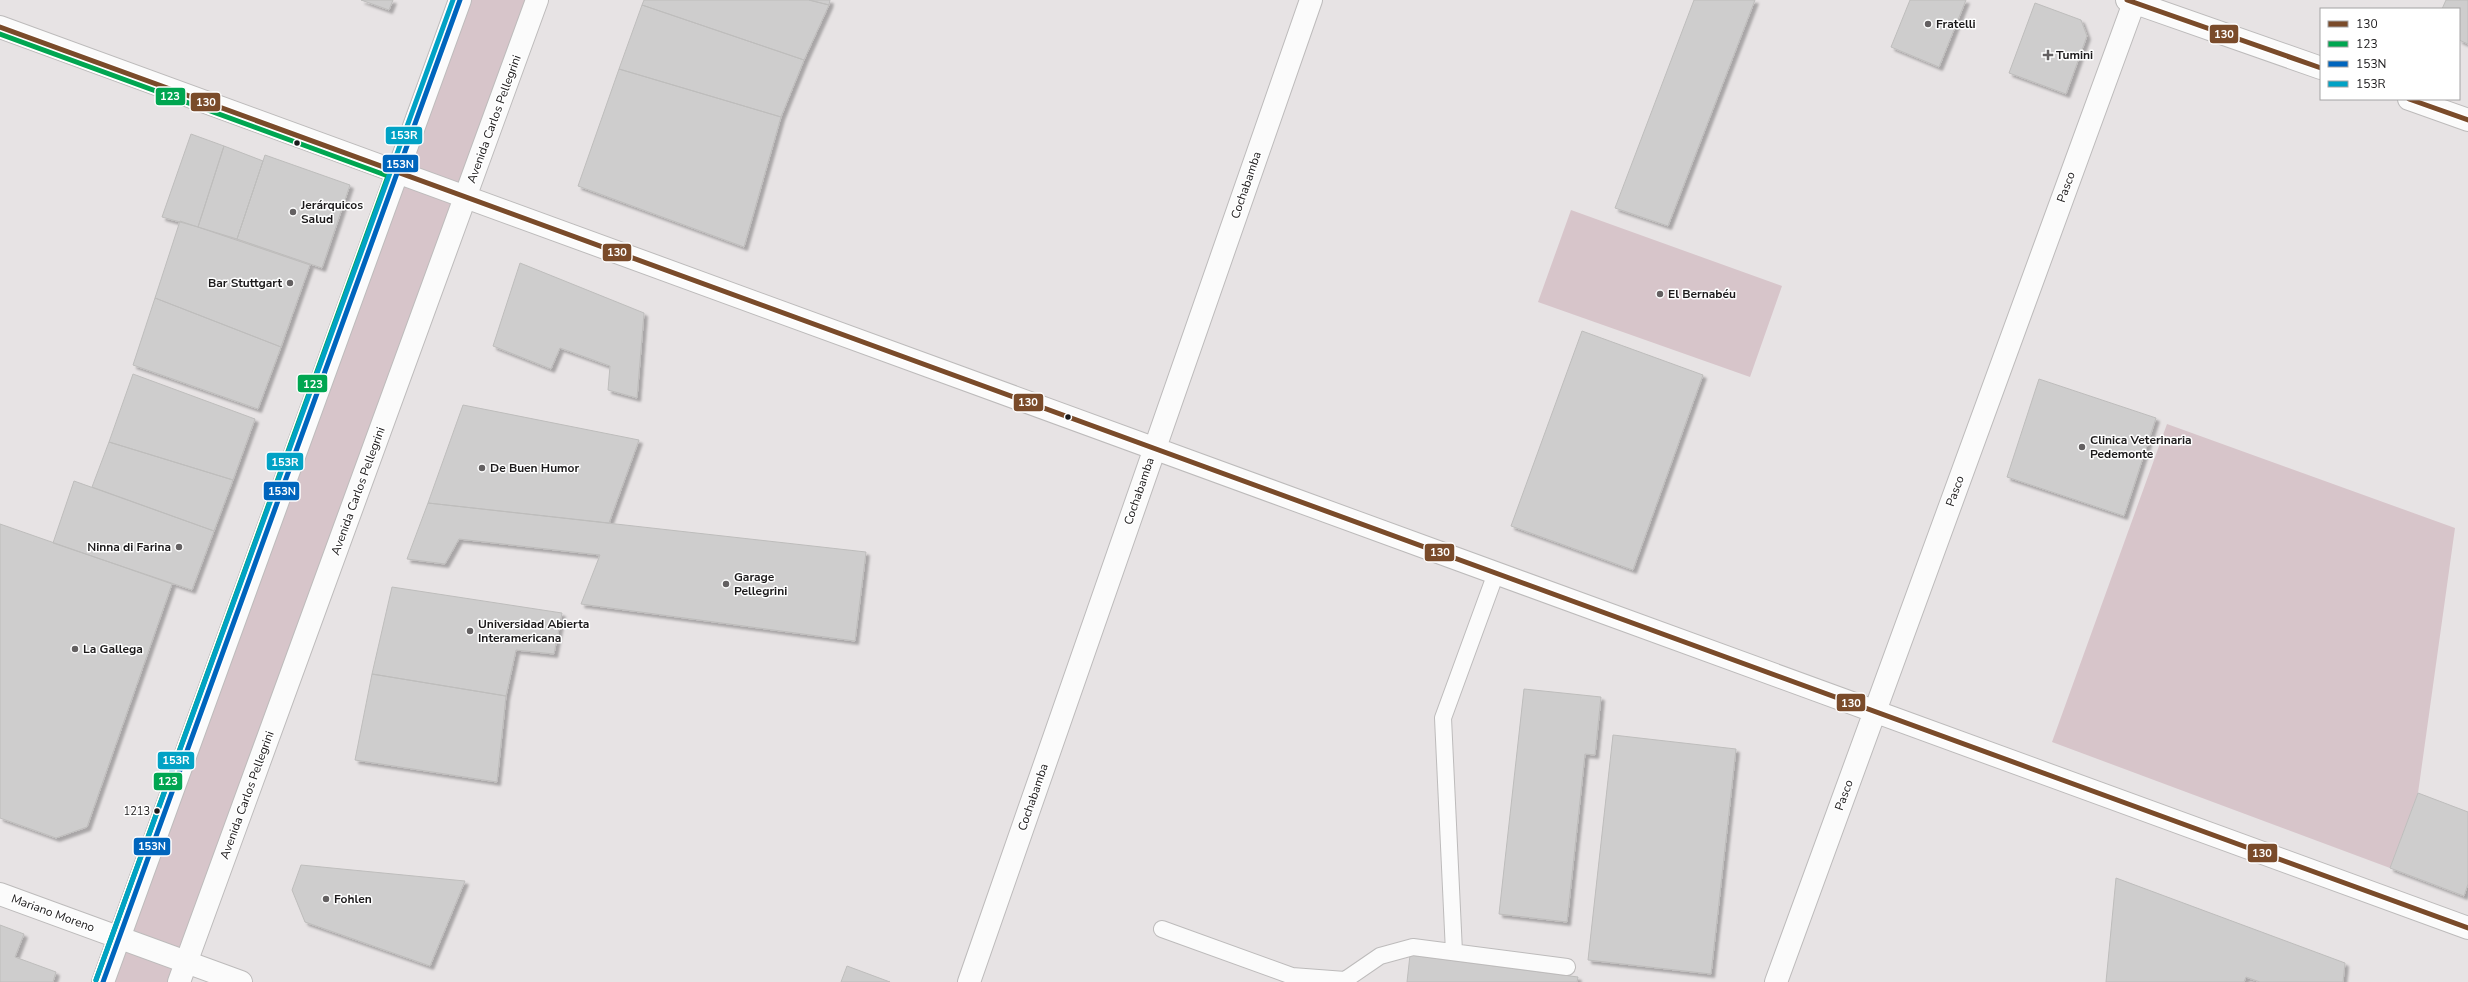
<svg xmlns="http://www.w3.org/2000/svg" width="2468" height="982" viewBox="0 0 2468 982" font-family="'Nunito Sans',sans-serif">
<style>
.green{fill:#d7c5ca}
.building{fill:#cecdcd;stroke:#bebdbc;filter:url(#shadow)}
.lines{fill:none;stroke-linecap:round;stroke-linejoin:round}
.service-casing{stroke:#bdbbbb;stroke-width:18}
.minor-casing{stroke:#bdbbbb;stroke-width:24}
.primary-casing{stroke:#bdbbbb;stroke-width:24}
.service{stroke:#fbfbfb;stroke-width:16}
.minor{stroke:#fbfbfb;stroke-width:22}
.primary{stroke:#fbfbfb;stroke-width:22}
.bus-1-casing{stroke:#fff;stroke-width:8}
.bus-2-casing{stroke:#fff;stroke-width:8}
.bus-3-casing{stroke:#fff;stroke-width:8}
.bus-4-casing{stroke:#fff;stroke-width:8}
.bus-1{stroke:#7a4b2a;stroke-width:5}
.bus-2{stroke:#00a651;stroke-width:5}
.bus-3{stroke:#0065bd;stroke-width:5}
.bus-4{stroke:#01a2c5;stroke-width:5}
.poi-dot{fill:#636061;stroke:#fff;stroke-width:1.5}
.bus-dot{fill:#1c1a1b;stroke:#fff;stroke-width:1.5}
.labels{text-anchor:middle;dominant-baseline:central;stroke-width:3;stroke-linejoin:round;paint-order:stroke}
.bus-label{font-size:11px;fill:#1c1a1b;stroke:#fff;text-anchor:end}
.poi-label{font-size:12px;font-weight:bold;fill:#1c1a1b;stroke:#fff;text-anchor:start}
.street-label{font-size:12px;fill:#1c1a1b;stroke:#fff}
.line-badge{stroke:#fff;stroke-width:1.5}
.badge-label{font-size:11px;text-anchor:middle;font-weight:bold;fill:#fff}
</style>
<defs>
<filter id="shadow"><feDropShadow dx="3.5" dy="3.5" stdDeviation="1" flood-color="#0004"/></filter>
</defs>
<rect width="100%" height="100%" fill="#e7e3e4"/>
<path class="green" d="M460,0H537L179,982H103Z
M1571,210L1782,286L1750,377L1538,302Z
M2167,424L2455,528L2418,793L2390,868L2052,742Z"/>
<path class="building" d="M361,0H393L389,10Z
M644,0H809L829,5L804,60L642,5Z
M809,0H830L829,5Z
M1694,0H1755L1668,226L1615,208Z
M1910,0H1966L1939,67L1891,47Z
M2446,0H2468V44L2459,40V9H2442Z
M2035,3L2081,20L2087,36L2066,94L2009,73Z
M642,5L804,60L781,117L619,69Z
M619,69L781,117L744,247L578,186Z
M191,134L224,146L198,227L162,217Z
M224,146L263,161L237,239L198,227Z
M265,155L350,185L322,268L237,239Z
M180,221L310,265L281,347L155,298Z
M520,263L644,313L637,398L608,390L610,366L560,348L551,369L493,346Z
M155,298L281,347L258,409L133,365Z
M1582,331L1703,375L1633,570L1511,526Z
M133,374L255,419L233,480L109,442Z
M2039,379L2156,418L2124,516L2007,477Z
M463,405L639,440L609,523L428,503Z
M109,442L233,480L214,531L92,487Z
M74,481L214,531L192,590L53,543Z
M428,503L866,552L855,641L581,604L600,555L459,539L445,564L407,559Z
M0,524L172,584L87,827L56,838L0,818Z
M392,587L562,613L554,654L516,650L506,696L372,674Z
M372,674L506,696L497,782L355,760Z
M1524,689L1601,697L1595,755L1585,754L1567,922L1499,914Z
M1613,735L1736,749L1711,974L1588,960Z
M2418,793L2468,812V884L2464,896L2390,868Z
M301,865L465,881L430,966L305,922L292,890Z
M2116,878L2345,963L2343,982H2260L2246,977L2244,982H2106Z
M0,925L24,934L15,957L56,972L53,982H0Z
M1410,955L1578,977L1577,982H1407Z
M847,966L890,982H841Z"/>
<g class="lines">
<g class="service-casing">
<path id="service" d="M1162,929L1292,976L1345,980L1380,956L1413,947L1567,967
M1454,952L1443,718L1496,573"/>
</g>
<g class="minor-casing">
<path id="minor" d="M2127,0L2321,68
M0,27L2468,928
M2409,99L2468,120
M0,894L241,982
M969,982L1311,0
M1776,982L2135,0"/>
</g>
<g class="primary-casing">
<path id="primary" d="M103,982L460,0
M179,982L537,0"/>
</g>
<use href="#service" class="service"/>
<use href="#minor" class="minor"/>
<use href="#primary" class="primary"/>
<g class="bus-1-casing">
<path id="bus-1" d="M2127,0L2321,68
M0,27L2468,928
M2409,99L2468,120"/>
</g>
<g class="bus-2-casing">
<path id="bus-2" d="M0,34L388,176L96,980"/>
</g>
<g class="bus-3-casing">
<path id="bus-3" d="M103,982L460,0"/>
</g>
<g class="bus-4-casing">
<path id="bus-4" d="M96,980L453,0"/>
</g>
<use href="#bus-1" class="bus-1"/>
<use href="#bus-2" class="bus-2"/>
<use href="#bus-3" class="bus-3"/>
<use href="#bus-4" class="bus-4"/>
</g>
<g class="poi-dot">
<circle cx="1928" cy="24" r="4"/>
<path d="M2046 49h4v4h4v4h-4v4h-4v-4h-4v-4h4z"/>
<circle cx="293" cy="212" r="4"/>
<circle cx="290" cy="283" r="4"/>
<circle cx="1660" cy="294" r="4"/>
<circle cx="2082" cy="447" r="4"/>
<circle cx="482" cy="468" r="4"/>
<circle cx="179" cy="547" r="4"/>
<circle cx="726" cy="584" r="4"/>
<circle cx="470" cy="631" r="4"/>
<circle cx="75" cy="649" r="4"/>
<circle cx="326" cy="899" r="4"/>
</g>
<g class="bus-dot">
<circle cx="297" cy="143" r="3.5"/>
<circle cx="1068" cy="417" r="3.5"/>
<circle cx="157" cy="811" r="3.5"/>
</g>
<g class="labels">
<g class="bus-label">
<text x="150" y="811">1213</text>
</g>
<g class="poi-label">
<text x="1936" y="24">Fratelli</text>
<text x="2056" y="55">Tumini</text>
<text x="301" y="205">Jerárquicos<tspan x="301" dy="14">Salud</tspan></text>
<text x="282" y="283" text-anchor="end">Bar Stuttgart</text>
<text x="1668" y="294">El Bernabéu</text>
<text x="2090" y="440">Clinica Veterinaria<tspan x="2090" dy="14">Pedemonte</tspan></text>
<text x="490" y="468">De Buen Humor</text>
<text x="171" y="547" text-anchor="end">Ninna di Farina</text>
<text x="734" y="577">Garage<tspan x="734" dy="14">Pellegrini</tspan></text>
<text x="478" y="624">Universidad Abierta<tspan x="478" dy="14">Interamericana</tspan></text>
<text x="83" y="649">La Gallega</text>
<text x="334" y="899">Fohlen</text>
</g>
<g class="street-label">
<text transform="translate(494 119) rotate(-70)">Avenida Carlos Pellegrini</text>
<text transform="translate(1246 185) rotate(-71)">Cochabamba</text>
<text transform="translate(2066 187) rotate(-70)">Pasco</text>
<text transform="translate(358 491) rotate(-70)">Avenida Carlos Pellegrini</text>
<text transform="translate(1139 491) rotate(-71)">Cochabamba</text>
<text transform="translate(1955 491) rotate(-70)">Pasco</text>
<text transform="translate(247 795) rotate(-70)">Avenida Carlos Pellegrini</text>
<text transform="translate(1844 795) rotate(-70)">Pasco</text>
<text transform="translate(1033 797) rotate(-71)">Cochabamba</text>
<text transform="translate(53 913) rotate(20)">Mariano Moreno</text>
</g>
</g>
<g class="line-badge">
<rect x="2209" y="24" width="30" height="20" rx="4" fill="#7a4b2a"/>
<rect x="155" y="87" width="31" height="19" rx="4" fill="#00a651"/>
<rect x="190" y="92" width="31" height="20" rx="4" fill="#7a4b2a"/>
<rect x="385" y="126" width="38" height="19" rx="4" fill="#01a2c5"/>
<rect x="382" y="154" width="37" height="19" rx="4" fill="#0065bd"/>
<rect x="602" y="243" width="30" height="19" rx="4" fill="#7a4b2a"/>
<rect x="297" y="374" width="31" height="19" rx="4" fill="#00a651"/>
<rect x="1013" y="393" width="31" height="19" rx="4" fill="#7a4b2a"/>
<rect x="266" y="452" width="38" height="19" rx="4" fill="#01a2c5"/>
<rect x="263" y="481" width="37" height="20" rx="4" fill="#0065bd"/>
<rect x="1424" y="543" width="31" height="19" rx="4" fill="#7a4b2a"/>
<rect x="1836" y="693" width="30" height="19" rx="4" fill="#7a4b2a"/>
<rect x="157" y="751" width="38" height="19" rx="4" fill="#01a2c5"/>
<rect x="153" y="772" width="30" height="19" rx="4" fill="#00a651"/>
<rect x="133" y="837" width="38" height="19" rx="4" fill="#0065bd"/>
<rect x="2247" y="843" width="31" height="20" rx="4" fill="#7a4b2a"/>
</g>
<g class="badge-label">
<text x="2224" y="38">130</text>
<text x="170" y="100">123</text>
<text x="206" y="106">130</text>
<text x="404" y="139">153R</text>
<text x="400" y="168">153N</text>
<text x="617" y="256">130</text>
<text x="313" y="388">123</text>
<text x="1028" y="406">130</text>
<text x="285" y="466">153R</text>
<text x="282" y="495">153N</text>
<text x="1440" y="556">130</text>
<text x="1851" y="707">130</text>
<text x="176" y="764">153R</text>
<text x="168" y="785">123</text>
<text x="152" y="850">153N</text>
<text x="2262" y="857">130</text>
</g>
<rect x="2320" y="8" width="140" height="92" fill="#ffffff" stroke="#a4a3a4"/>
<rect x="2328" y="21" width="20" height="6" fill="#7a4b2a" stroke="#a4a3a4"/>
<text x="2356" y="28" font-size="12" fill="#1c1a1b">130</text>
<rect x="2328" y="41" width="20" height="6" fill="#00a651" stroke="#a4a3a4"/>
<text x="2356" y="48" font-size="12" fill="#1c1a1b">123</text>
<rect x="2328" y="61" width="20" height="6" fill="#0065bd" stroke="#a4a3a4"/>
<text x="2356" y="68" font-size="12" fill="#1c1a1b">153N</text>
<rect x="2328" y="81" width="20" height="6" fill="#01a2c5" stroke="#a4a3a4"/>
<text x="2356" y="88" font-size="12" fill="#1c1a1b">153R</text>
</svg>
